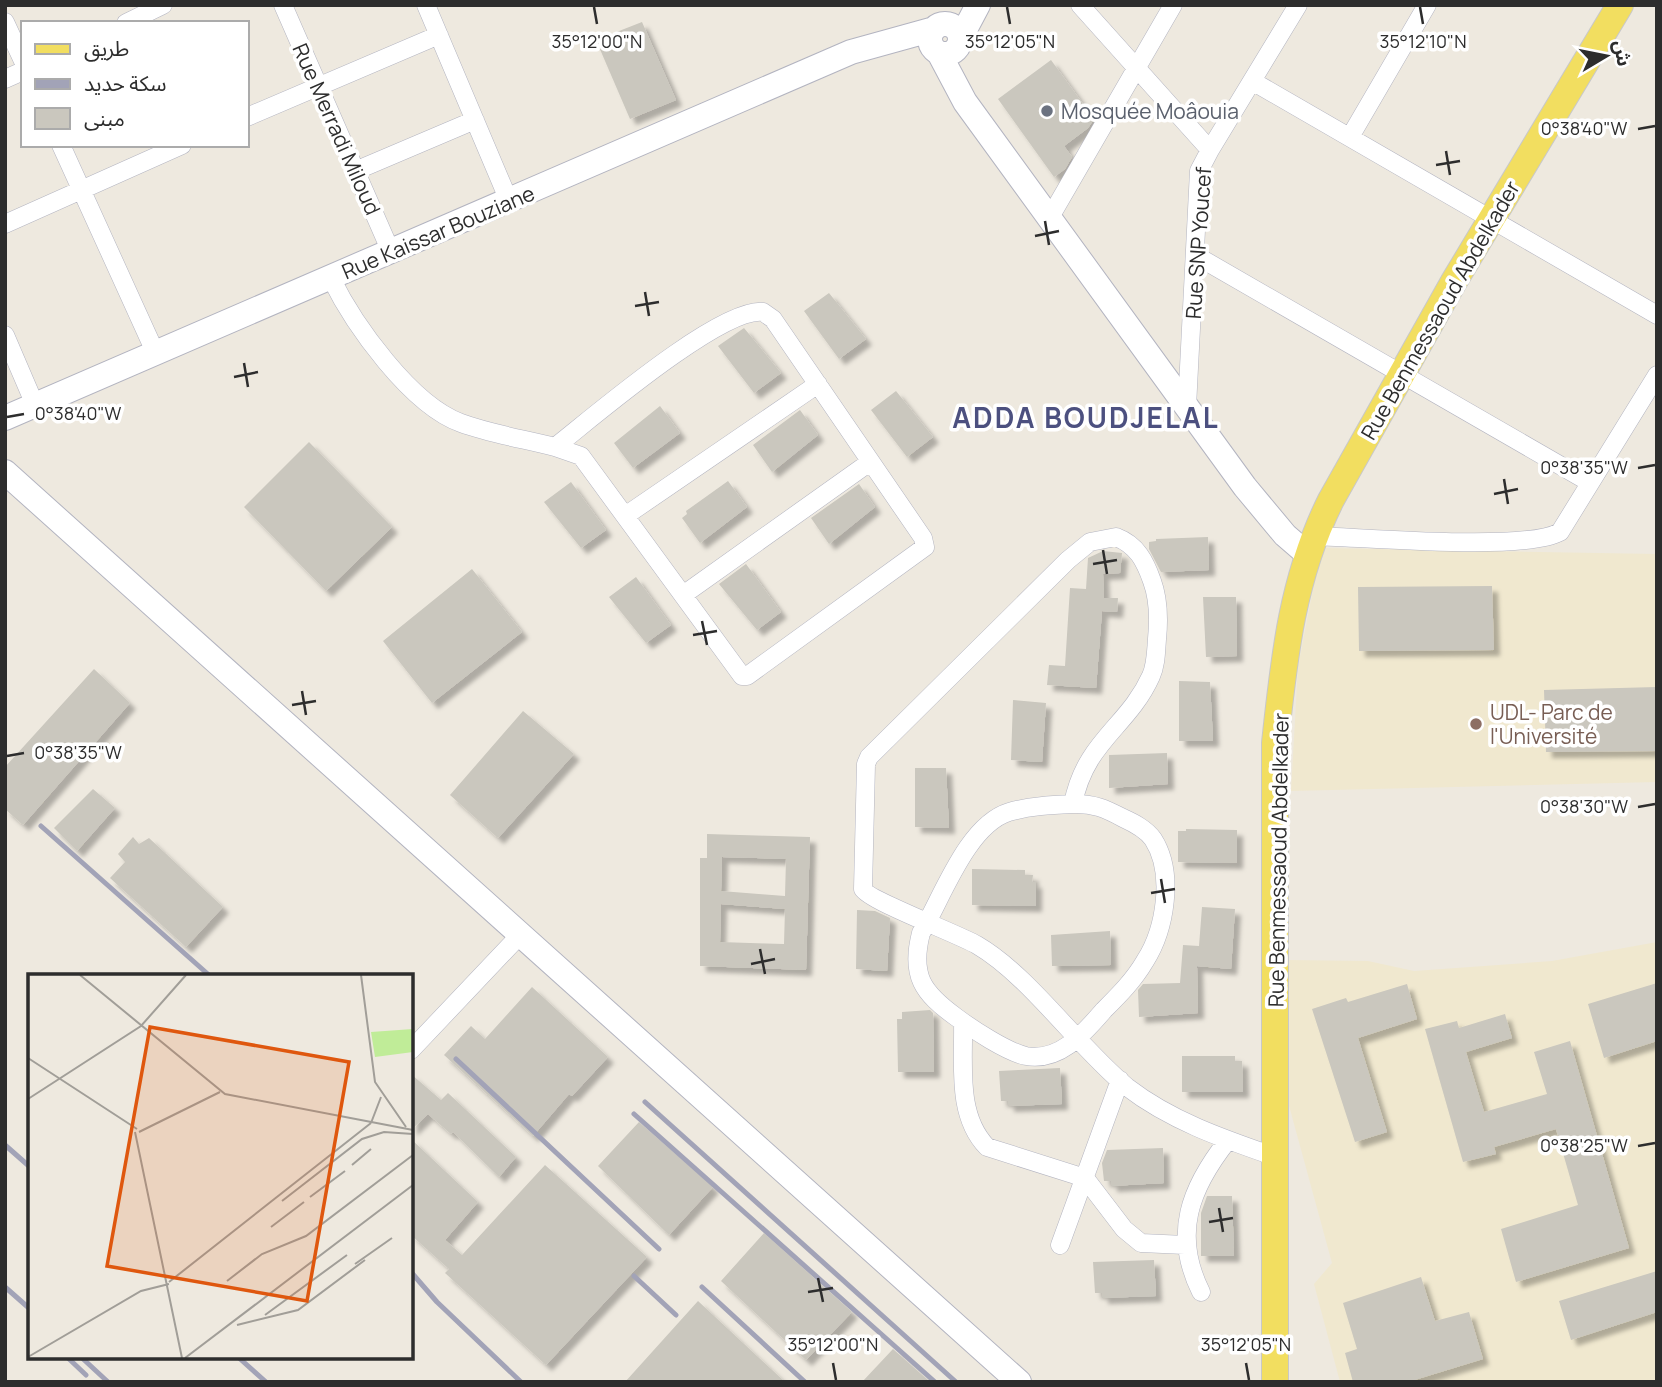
<svg xmlns="http://www.w3.org/2000/svg" width="1662" height="1387" viewBox="0 0 1662 1387" font-family="Manrope,'Noto Sans Arabic',sans-serif">
<style>
.education{fill:#f0e8cf}
.building{fill:#cac7be;fill-rule:evenodd;filter:url(#shadow)}
.lines{fill:none;stroke-linecap:round;stroke-linejoin:round}
.street-casing{stroke:#b3b4c0;stroke-width:19}
.secondary-casing{stroke:#b3b4c0;stroke-width:26}
.primary-casing{stroke:#c8c8c8;stroke-width:28}
.street{stroke:#fff;stroke-width:18}
.secondary{stroke:#fff;stroke-width:24}
.primary{stroke:#f2de60;stroke-width:26}
.rail{stroke:#a2a3b7;stroke-width:5}
.ticks{fill:none;stroke:#2d2d2d;stroke-width:2.5}
.worship-dot{fill:#6b7280;stroke:#fff;stroke-width:2.5}
.education-dot{fill:#8d6e63;stroke:#fff;stroke-width:2.5}
.labels{text-anchor:middle;dominant-baseline:central;stroke-width:7;stroke-linejoin:round;paint-order:stroke}
.worship-label{font-size:21px;fill:#5b616d;stroke:#fff;text-anchor:start}
.street-label{font-size:21px;fill:#2d2d2d;stroke:#fff}
.education-label{font-size:21px;fill:#785e54;stroke:#fff;text-anchor:start}
.district-label{font-size:28px;font-weight:bold;letter-spacing:2px;fill:#4c507f;stroke:#fff}
.inset-road{fill:none;stroke:#a19e98;stroke-width:2}
.view{fill:#df570e;fill-opacity:0.15;stroke:#df570e;stroke-width:3.5}
.inset-edge{fill:none;stroke:#2d2d2d;stroke-width:3.5}
.ticks-label{font-size:18px;text-anchor:middle;fill:#2d2d2d;stroke:#fff;stroke-width:7;stroke-linejoin:round;paint-order:stroke}
</style>
<defs>
<filter id="shadow"><feDropShadow dx="6" dy="6" stdDeviation="2" flood-color="#0004"/></filter>
</defs>
<rect width="100%" height="100%" fill="#eee9df"/>
<path class="education" d="M1321,548L1657,554V782L1291,791L1298,667Z
M1657,942V1382H1340L1314,1284L1332,1263L1285,1091L1286,960L1368,961L1414,971L1552,961Z"/>
<path class="building" d="M642,22L676,100L630,119L596,40Z
M1051,60L1094,119L1088,128L1064,146L1072,157L1065,169L1054,177L998,99Z
M829,293L866,339L839,359L804,311Z
M744,328L781,373L754,393L718,346Z
M896,391L933,437L907,457L871,410Z
M660,406L680,433L633,468L614,443Z
M800,410L818,435L772,472L753,445Z
M309,442L392,527L326,591L244,507Z
M728,481L747,507L700,543L682,518L687,514L686,511Z
M571,482L606,530L581,548L544,502Z
M859,484L875,507L829,544L811,518Z
M1208,537L1209,570L1161,572L1149,549V542L1156,541V539Z
M1103,551L1122,553L1120,573L1103,574L1104,598H1118L1117,612L1102,611L1096,688L1047,685L1049,665L1065,666L1070,588L1086,589L1088,558Z
M746,564L781,612L757,630L719,584Z
M472,569L522,632L432,703L383,641Z
M636,577L671,625L646,643L609,597Z
M1492,586L1494,650L1359,651L1358,587Z
M1203,597H1236L1237,656L1206,657Z
M94,669L130,703L23,825L5,809V767Z
M1179,681L1210,682L1213,741H1179Z
M1657,687V751L1546,752L1544,690Z
M1013,700L1046,703L1042,762L1011,760Z
M523,711L574,754L498,838L450,795Z
M1167,753L1168,784L1109,788V755Z
M915,768H946L949,828L915,827Z
M93,789L115,808L77,851L54,828Z
M1186,829L1237,830V863L1178,862V831H1186Z
M707,834L810,837L806,970L700,966V858H707ZM722,857L786,859L785,896L721,891ZM721,904L785,909L784,944L720,942Z
M133,837L139,844L149,838L223,907L186,947L110,878L125,862L118,854Z
M972,869L1025,870V875H1033L1032,882H1036V906L972,905Z
M1202,907L1235,909L1231,969L1197,966L1198,1013L1139,1017L1138,990L1143,984L1180,983L1183,945L1199,946Z
M857,910L875,911L890,918L887,971L856,969Z
M1110,931L1111,965L1052,966L1051,935Z
M1657,983V1041L1604,1058L1588,1004Z
M1407,984L1417,1019L1358,1038L1387,1132L1355,1142L1312,1009L1346,998L1348,1002Z
M532,987L608,1057L572,1096L569,1094L533,1136L444,1055L471,1026L485,1039Z
M930,1010L933,1013L934,1072H898L897,1019H902V1012Z
M1505,1014L1512,1038L1466,1052L1484,1112L1547,1094L1534,1052L1570,1041L1629,1248L1516,1282L1501,1229L1578,1205L1556,1129L1494,1147L1496,1154L1463,1162L1425,1029L1457,1021L1459,1028Z
M1182,1056H1235V1061H1242L1243,1092H1182Z
M1060,1068L1062,1104L1008,1106V1101H1001L999,1071Z
M411,1074L441,1100L448,1093L516,1157L499,1177L453,1132L451,1134L428,1114L411,1130Z
M639,1122L713,1187L669,1235L598,1166Z
M411,1139L478,1202L445,1240L462,1255L545,1165L647,1257L546,1365L445,1273L449,1269L411,1235Z
M1163,1148L1164,1183L1111,1186V1181H1104L1102,1163L1107,1150Z
M1207,1196H1232L1234,1256H1201V1213Z
M764,1233L852,1312L806,1360L721,1281Z
M1154,1260L1156,1296L1102,1298V1293H1095L1093,1262Z
M1657,1271V1312L1571,1340L1559,1301Z
M1421,1277L1435,1321L1469,1312L1483,1359L1408,1382H1353L1345,1353L1357,1349L1343,1303Z
M698,1301L785,1382H625Z
M893,1349L930,1382H862Z"/>
<g class="lines">
<g class="street-casing">
<path id="street" d="M283,5L391,252
M426,5L509,201
M1080,5L1210,150L1199,171L1187,407
M5,22L23,61
M126,23L163,5
M5,79L23,71
M1252,81L1657,315
M247,117L439,35
M1350,137L1427,5
M61,145L156,354
M1210,150L1298,5
M355,171L475,120
M1049,219L1173,5
M5,224L182,145
M1195,255L1589,482
M331,278C354,325 411,405 461,423C491,434 524,439 555,447L581,456L742,676H747L925,547L923,538L773,319L763,312C721,307 592,418 555,447
M5,335L35,405
M625,516L818,384
M1313,536C1362,537 1524,552 1560,532L1657,375
M683,595L870,462
M1073,804C1085,741 1128,727 1151,676C1156,665 1156,652 1157,639C1159,619 1159,600 1152,581C1145,561 1137,545 1116,537L1090,542L1068,560L869,757L866,764L863,889C868,900 958,934 977,945C1030,976 1078,1047 1127,1087C1171,1121 1224,1139 1276,1157
M1073,804C1093,803 1106,809 1123,818C1134,823 1146,829 1153,839C1175,873 1165,930 1145,961C1134,980 1119,995 1104,1010C1084,1033 1060,1062 1026,1056C1007,1052 972,1029 956,1017C923,993 910,976 921,933C942,898 967,825 1009,812C1030,806 1052,805 1073,804Z
M963,1022C964,1064 956,1115 987,1147L1085,1178L1124,1229L1141,1243L1185,1245
M411,1050L519,936
M1060,1245L1120,1080
M1201,1292C1172,1234 1190,1188 1228,1140"/>
</g>
<g class="secondary-casing">
<path id="secondary" d="M930 39a15 15 0 1 1 30 0a15 15 0 1 1-30 0Z
M960,39L978,5
M939,53L965,102L1245,487L1285,535L1307,554
M5,418L851,52L934,29
M5,472L1019,1382"/>
</g>
<g class="primary-casing">
<path id="primary" d="M1275,1382V743C1284,658 1292,578 1331,500L1453,283L1620,5"/>
</g>
<use href="#street" class="street"/>
<use href="#secondary" class="secondary"/>
<use href="#primary" class="primary"/>
<path class="rail" d="M41,826L210,976
M456,1059L659,1249
M645,1102L956,1382
M634,1114L935,1382
M5,1145L30,1167
M411,1272L437,1302L521,1382
M634,1276L676,1315
M5,1287L30,1309
M702,1287L805,1382
M67,1357L86,1375
M81,1357L108,1382
M238,1357L266,1382"/>
</g>
<path class="ticks" d="M594,7L597,24M1007,7L1010,24M1420,7L1423,24M1638,129L1655,126M1446,151L1450,175M1436,165L1460,161M1045,221L1049,245M1035,236L1059,231M645,292L649,316M635,306L659,302M244,363L248,387M234,377L258,372M7,417L24,414M1638,468L1655,465M1504,479L1508,504M1494,494L1518,489M1103,550L1107,574M1093,564L1117,560M702,621L707,645M693,635L717,631M302,691L306,715M292,705L316,701M7,756L24,753M1638,807L1655,804M1161,879L1165,903M1151,893L1175,889M760,949L765,974M751,964L775,959M1638,1146L1655,1143M1219,1208L1223,1232M1209,1222L1233,1218M818,1278L823,1302M808,1292L833,1288M833,1363L836,1380M1246,1363L1249,1380"/>
<circle class="worship-dot" cx="1047" cy="111" r="7"/>
<circle class="education-dot" cx="1476" cy="724" r="7"/>
<g class="labels">
<g class="worship-label">
<text x="1061" y="111">Mosquée Moâouia</text>
</g>
<g class="street-label">
<text transform="translate(337 129) rotate(66)">Rue Merradi Miloud</text>
<text transform="translate(438 232) rotate(-23)">Rue Kaissar Bouziane</text>
<text transform="translate(1198 243) rotate(-86)">Rue SNP Youcef</text>
<text transform="translate(1440 310) rotate(-60)">Rue Benmessaoud Abdelkader</text>
<text transform="translate(1278 860) rotate(-89)">Rue Benmessaoud Abdelkader</text>
</g>
<g class="education-label">
<text x="1490" y="712">UDL- Parc de<tspan x="1490" dy="24">l'Université</tspan></text>
</g>
<g class="district-label">
<text x="1086" y="417">ADDA BOUDJELAL</text>
</g>
</g>
<g transform="translate(28 974)">
<rect width="385" height="385" fill="#eee9df"/>
<path d="M385,55V78L347,83L343,58Z" fill="#c0ec98"/>
<path class="inset-road" d="M52,1L197,120L385,156M333,1L347,108L378,153M0,84L109,155M0,125L113,52L158,1M343,149L353,123M107,158L154,384M111,158L192,118M324,191L343,175M282,223L317,197M254,227L334,165L356,158L385,160M243,253L276,228M327,290L364,264M199,307L234,280L278,262L385,181M141,308L343,149M237,341L319,281M209,351L270,336L337,286M0,383L113,317L141,310M157,384L385,211"/>
<path class="view" d="M122,53L321,88L279,327L79,292Z"/>
<rect width="385" height="385" class="inset-edge"/>
</g>
<g class="ticks-label">
<text x="597" y="48">35°12'00"N</text>
<text x="1010" y="48">35°12'05"N</text>
<text x="1423" y="48">35°12'10"N</text>
<text x="1584" y="135">0°38'40"W</text>
<text x="78" y="420">0°38'40"W</text>
<text x="1584" y="474">0°38'35"W</text>
<text x="78" y="759">0°38'35"W</text>
<text x="1584" y="813">0°38'30"W</text>
<text x="1584" y="1152">0°38'25"W</text>
<text x="833" y="1351">35°12'00"N</text>
<text x="1246" y="1351">35°12'05"N</text>
</g>
<rect width="1662" height="1387" fill="none" stroke="#2d2d2d" stroke-width="14"/>
<rect x="21" y="21" width="228" height="126" fill="#ffffff" stroke="#ababab" stroke-width="2"/>
<rect x="35" y="44" width="35" height="10" fill="#f2de60" stroke="#ababab" stroke-width="2"/>
<text x="84" y="56" font-size="21" fill="#2d2d2d">طريق</text>
<rect x="35" y="79" width="35" height="10" fill="#a2a3b7" stroke="#ababab" stroke-width="2"/>
<text x="84" y="91" font-size="21" fill="#2d2d2d">سكة حديد</text>
<rect x="35" y="108" width="35" height="21" fill="#cac7be" stroke="#ababab" stroke-width="2"/>
<text x="84" y="126" font-size="21" fill="#2d2d2d">مبنى</text>
<g transform="translate(1606 56) rotate(80)" stroke="#ffffff" stroke-width="5" paint-order="stroke">
<path d="M0-5L12 26L0 18L-12 26Z" fill="#2d2d2d"/>
<text y="-10" font-size="19" font-weight="bold" text-anchor="middle" fill="#2d2d2d">ش</text>
</g>
</svg>
